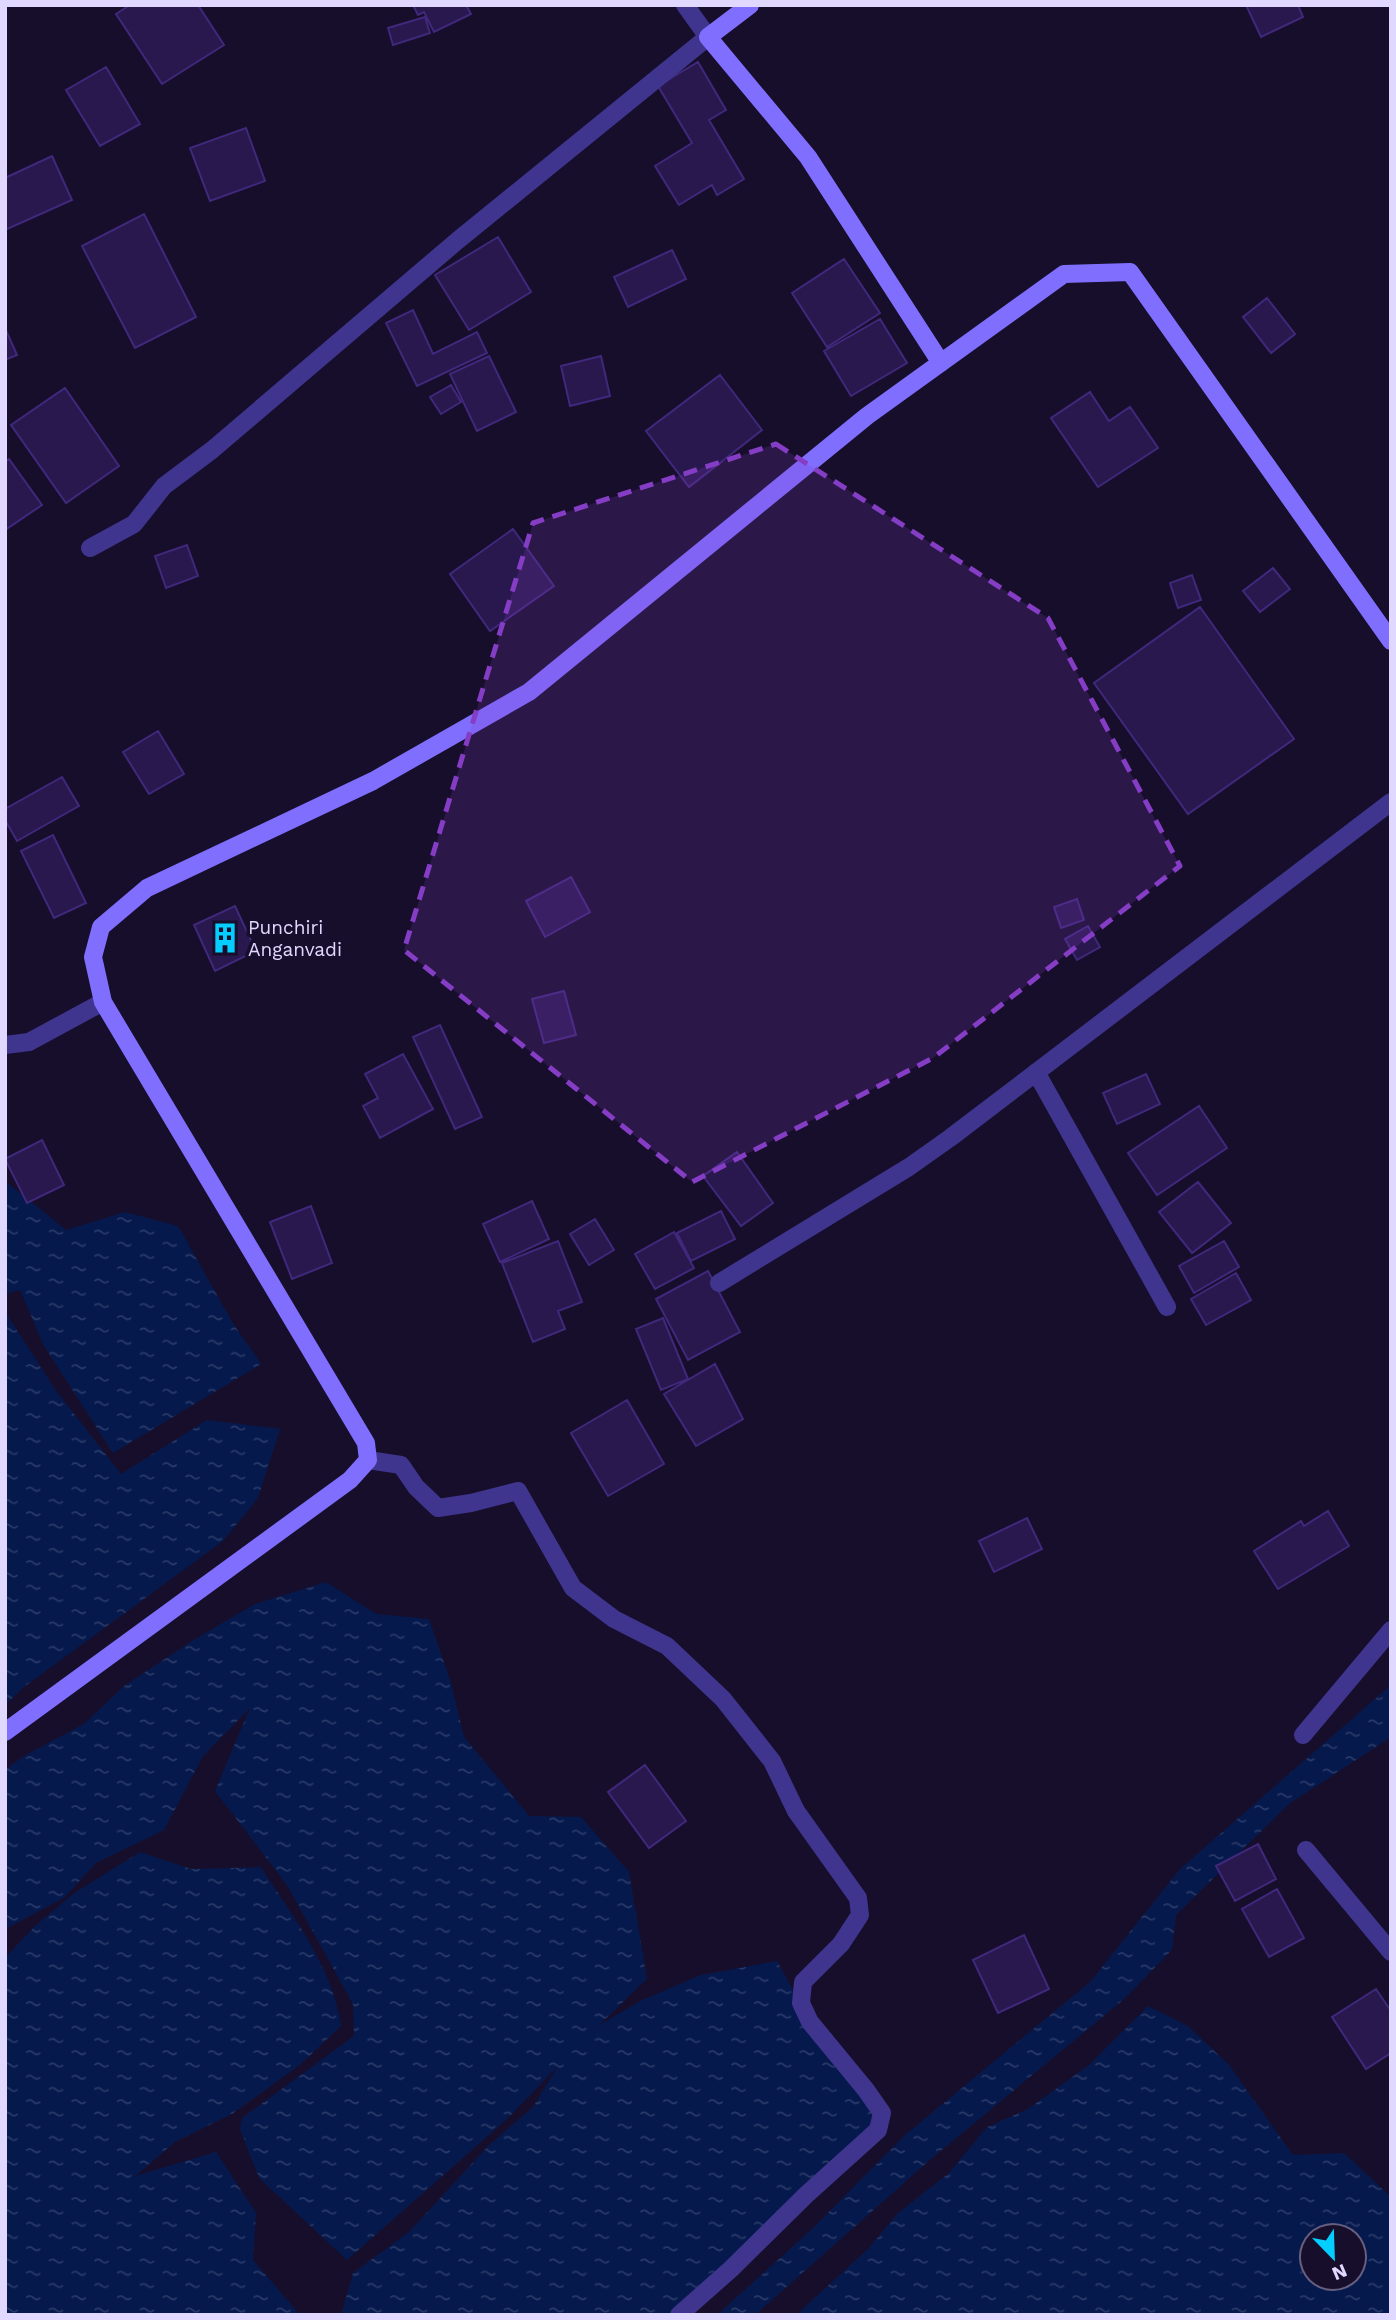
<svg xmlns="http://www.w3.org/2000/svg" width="1396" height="2320" viewBox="0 0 1396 2320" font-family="'Work Sans',sans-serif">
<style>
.water{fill:url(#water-ripples);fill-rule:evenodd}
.building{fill:#28184e;stroke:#40287c;stroke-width:2}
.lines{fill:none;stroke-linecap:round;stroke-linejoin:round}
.street{stroke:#40358e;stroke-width:18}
.secondary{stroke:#806fff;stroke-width:18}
.marked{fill:#853dc5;fill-opacity:0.2;stroke:#853dc5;stroke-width:5;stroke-dasharray:14 9;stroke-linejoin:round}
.labels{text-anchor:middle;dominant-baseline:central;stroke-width:7;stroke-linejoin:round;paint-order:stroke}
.poi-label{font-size:19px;fill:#e0d8ff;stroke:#160e2b;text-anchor:start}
</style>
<defs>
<pattern id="water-ripples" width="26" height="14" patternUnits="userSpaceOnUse" patternTransform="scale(1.75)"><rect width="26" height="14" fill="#05194d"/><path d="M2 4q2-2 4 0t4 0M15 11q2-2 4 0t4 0" fill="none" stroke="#293a68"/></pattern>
</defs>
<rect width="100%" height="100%" fill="#160e2b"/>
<path class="water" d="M5,1181L66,1230L125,1212L178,1226L234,1325L261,1364L113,1453L44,1346L20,1290L5,1294Z
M5,1312L57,1392L121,1474L207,1420L280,1429L258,1498L223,1541L24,1687L5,1705Z
M326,1582L376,1614L429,1619L451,1683L464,1737L529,1816L581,1817L629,1872L647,1979L598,2026L642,2000L701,1975L777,1961L805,2012L848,2065L876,2123L688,2315H341L353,2273L409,2232L489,2145L533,2107L558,2066L507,2119L347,2260L259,2178L240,2129L242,2118L354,2036L353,2004L287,1885L215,1791L250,1708L203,1756L164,1830L96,1863L64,1898L5,1929V1770L24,1756L84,1724L124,1686L192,1641L255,1604Z
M1391,1685V1737L1289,1804L1176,1915L1172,1950L1123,2000L931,2159L755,2315H717L812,2229L905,2135L1090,1982L1180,1869Z
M140,1852L191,1869L261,1867C292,1916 333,1967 341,2026L301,2064L232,2114L175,2142L135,2176L216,2152L256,2213L253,2260L300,2315H5V1958L34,1927L73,1894Z
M1148,2006L1188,2026L1229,2065L1293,2155L1344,2153L1391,2197V2315H796L868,2249L897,2214L949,2173L987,2127L1028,2109L1089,2065ZM1354,2236V2278H1312V2236Z"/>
<path class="building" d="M130,5H198L224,45L162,84L116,14Z
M413,5H466L471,14L434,32L424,12L418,15Z
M1246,5H1298L1303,17L1261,37Z
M425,17L430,33L393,45L388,28Z
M698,62L726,110L709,120L744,179L717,195L712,185L679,205L655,166L692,143L658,86Z
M106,67L140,124L100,146L66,90Z
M246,128L265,181L210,201L190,148Z
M52,156L72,200L5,230V178Z
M144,214L196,317L135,348L82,246Z
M498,237L531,292L469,330L435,275Z
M672,250L686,279L628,307L614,277Z
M844,259L880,313L827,347L792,293Z
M1267,298L1295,334L1271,353L1243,317Z
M413,310L433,354L477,332L487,353L417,386L386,323Z
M880,319L907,363L851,396L824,351Z
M5,328L17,355L5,360Z
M489,356L516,412L477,431L450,374Z
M601,356L610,396L570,406L561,366Z
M720,375L762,430L689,487L646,431Z
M451,385L461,402L441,414L430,397Z
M65,388L119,466L66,503L11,425Z
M1090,392L1109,421L1130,407L1158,448L1098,487L1051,418Z
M9,459L42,505L5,530V462Z
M513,529L554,586L490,631L450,574Z
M187,545L198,576L166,588L155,556Z
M1273,568L1290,589L1260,612L1243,591Z
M1192,575L1201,600L1178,608L1170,583Z
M1200,607L1294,739L1188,814L1094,683Z
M158,731L184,774L149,794L123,752Z
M62,777L79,806L17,841L5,820V809Z
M53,835L86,903L54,918L21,851Z
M571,877L590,912L545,937L526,901Z
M1077,899L1084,920L1061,928L1054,907Z
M235,906L256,951L215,971L194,925Z
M1088,926L1100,947L1077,960L1065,939Z
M564,991L576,1035L544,1043L532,999Z
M440,1025L482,1117L455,1129L413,1037Z
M403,1054L433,1109L380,1138L363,1106L378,1098L365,1074Z
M1146,1074L1160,1104L1117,1124L1103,1093Z
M1199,1106L1227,1148L1157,1195L1128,1153Z
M42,1140L64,1185L27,1203L5,1159Z
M737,1152L773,1203L741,1226L703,1176Z
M1198,1182L1231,1223L1192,1253L1159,1212Z
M532,1201L549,1239L500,1262L483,1224Z
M311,1206L332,1263L292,1279L270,1222Z
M721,1211L735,1239L691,1261L677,1233Z
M595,1219L614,1250L589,1265L570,1234Z
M674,1232L694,1268L655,1289L635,1254Z
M558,1241L582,1302L558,1311L565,1329L533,1342L502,1263Z
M1224,1241L1239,1267L1194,1293L1179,1266Z
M708,1271L740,1332L688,1360L656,1299Z
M1236,1273L1251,1300L1206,1325L1191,1299Z
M663,1318L688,1379L661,1390L636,1329Z
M715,1364L743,1419L696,1446L664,1394Z
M627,1400L664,1464L608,1496L571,1433Z
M1328,1511L1349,1546L1278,1589L1254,1551L1301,1521L1304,1526Z
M1027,1518L1042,1549L994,1572L979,1541Z
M645,1765L686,1821L649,1848L608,1792Z
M1258,1844L1276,1879L1235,1901L1216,1866Z
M1277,1889L1304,1938L1269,1957L1242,1909Z
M1024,1935L1049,1989L998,2013L973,1960Z
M1376,1989L1391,2011V2053L1366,2069L1332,2017Z"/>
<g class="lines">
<path class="street" d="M90,548L134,524L164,486L212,450L457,241L708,37L685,5
M5,1045L29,1042L103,1002
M1036,1072L1167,1307
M719,1283L909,1167L950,1138L1391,802
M368,1460L401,1465L416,1487L438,1508L471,1503L518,1491L573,1588L614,1619L667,1646L723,1699L772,1761L796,1811L858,1898L860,1915L841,1944L803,1982L801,2003L810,2022L866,2090L882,2113L878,2130L806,2195L731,2269L679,2315
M1303,1735L1391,1630
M1306,1850L1391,1952"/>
<path class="secondary" d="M750,5L708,37L808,157L941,363
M5,1732L350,1480L368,1460L366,1443L103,1002L93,957L101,927L147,888L373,781L529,692L867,416L1064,274L1130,272L1391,641"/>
</g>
<path class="marked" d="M776,444L1048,618L1180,866L933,1058L692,1182L404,950L533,523Z"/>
<defs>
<g id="building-bare" transform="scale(2.415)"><path d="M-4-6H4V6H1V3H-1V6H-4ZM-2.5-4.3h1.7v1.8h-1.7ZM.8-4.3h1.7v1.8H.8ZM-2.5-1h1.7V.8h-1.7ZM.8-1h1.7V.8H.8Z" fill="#04ceff" stroke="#160e2b" stroke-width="2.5" paint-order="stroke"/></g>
</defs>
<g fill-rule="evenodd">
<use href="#building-bare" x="225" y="938"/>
</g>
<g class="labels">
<g class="poi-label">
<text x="248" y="927">Punchiri<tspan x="248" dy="22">Anganvadi</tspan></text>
</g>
</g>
<rect width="1396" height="2320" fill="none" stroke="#e0d8ff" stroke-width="14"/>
<g transform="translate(1333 2257) rotate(157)"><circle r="33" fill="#160e2b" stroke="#675f80" stroke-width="2"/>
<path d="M0-5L12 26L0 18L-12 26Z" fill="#04ceff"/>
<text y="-10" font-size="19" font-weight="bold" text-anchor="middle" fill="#e0d8ff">N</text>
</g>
</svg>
